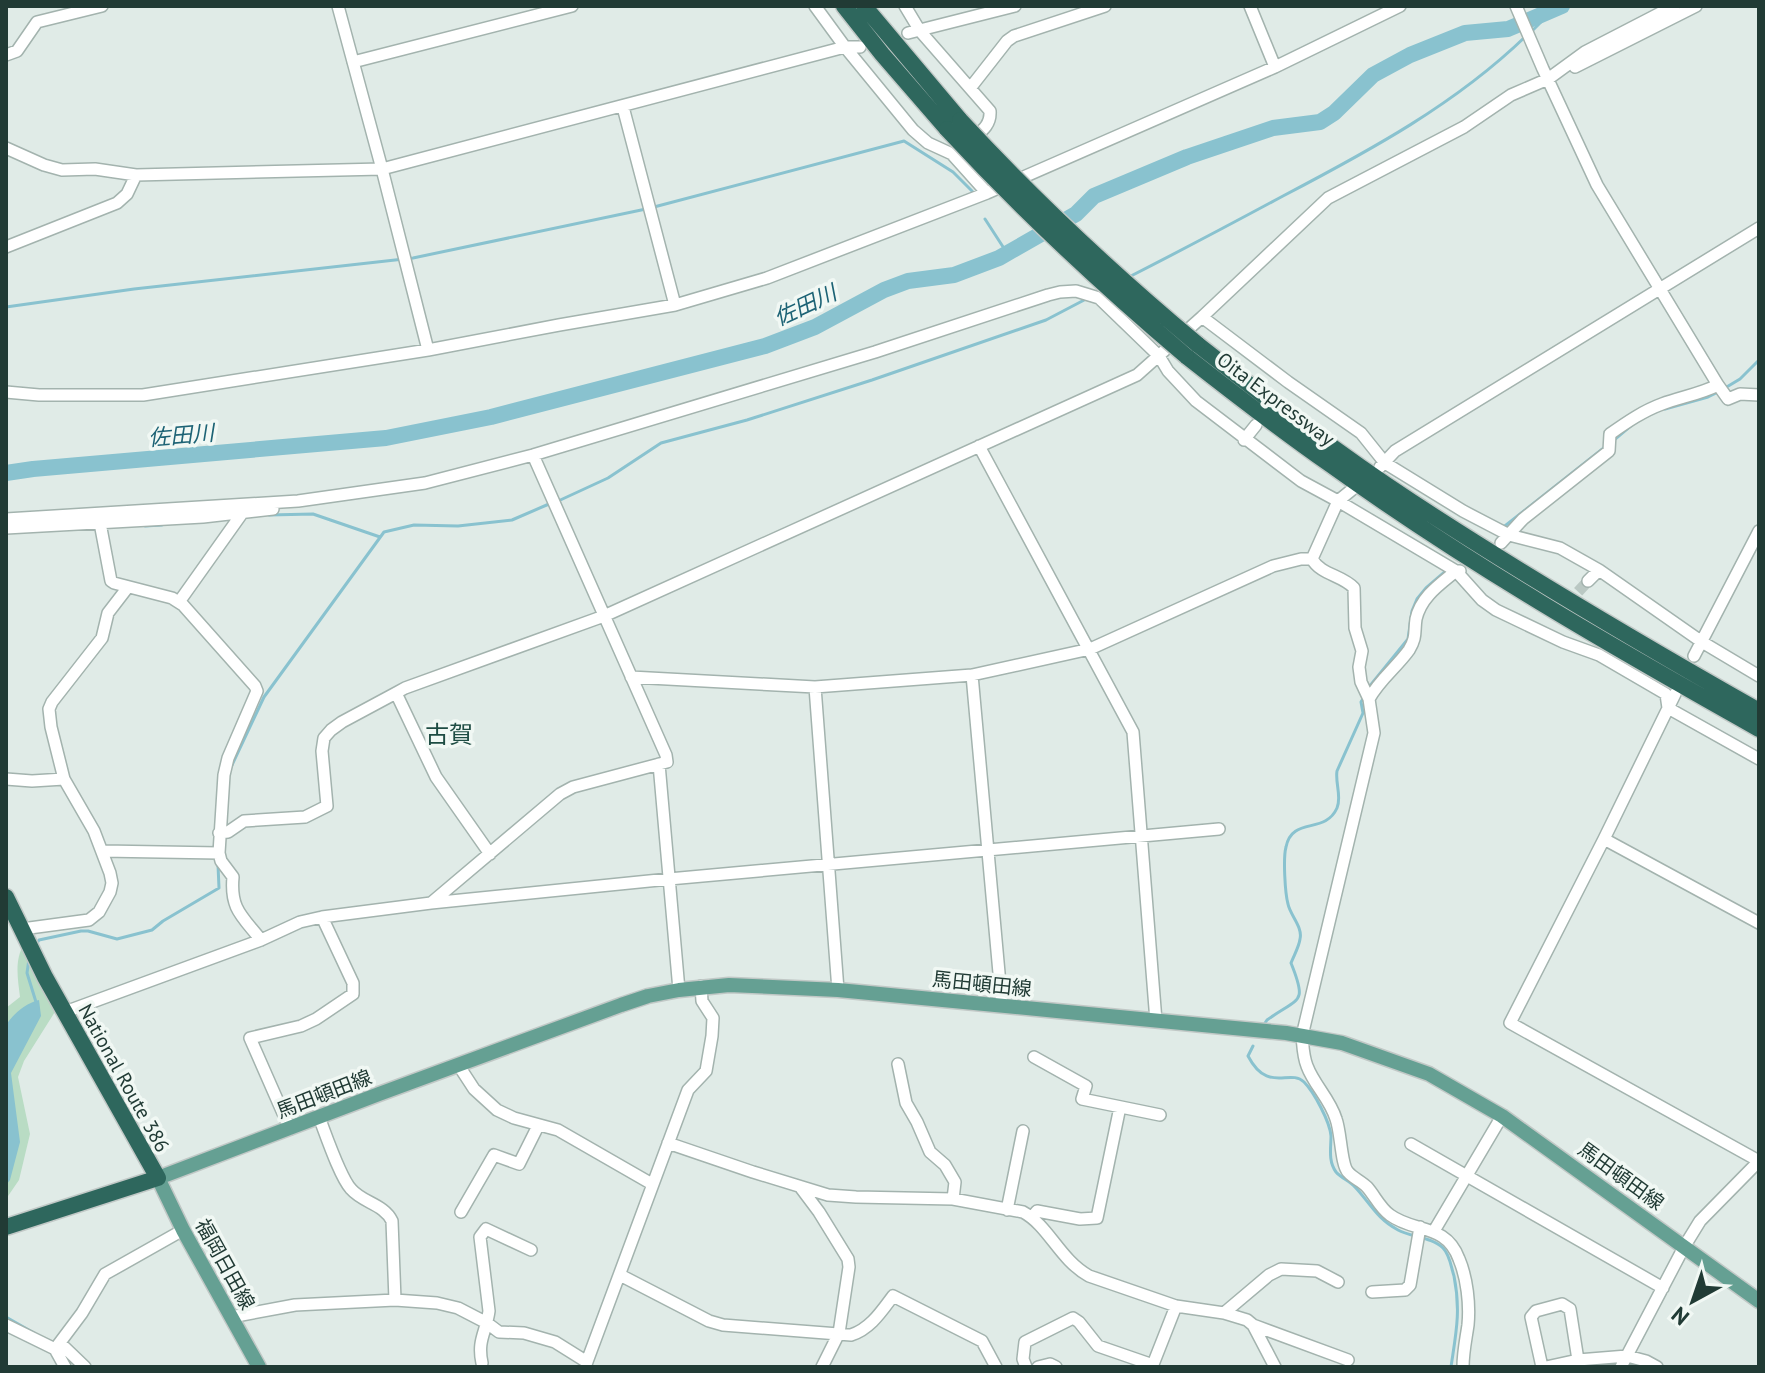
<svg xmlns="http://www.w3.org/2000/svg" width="1765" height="1373" viewBox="0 0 1765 1373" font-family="'PT Sans','Noto Sans JP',sans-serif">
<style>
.green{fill:#b9dcc4}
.water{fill:#89c2cf}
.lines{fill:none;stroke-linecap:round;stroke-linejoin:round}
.stream{stroke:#89c2cf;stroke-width:3}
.river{stroke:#89c2cf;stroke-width:16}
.minor-tunnel{stroke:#bac8c3;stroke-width:11;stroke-dasharray:11 5.5;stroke-linecap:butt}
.minor-casing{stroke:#a3b3ae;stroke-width:14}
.major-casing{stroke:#c1c8c6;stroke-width:17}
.highway-casing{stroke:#c1c8c6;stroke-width:19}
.minor{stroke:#fff;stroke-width:11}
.major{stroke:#65a093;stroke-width:14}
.highway{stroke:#2e675d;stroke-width:16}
.highway-bridge-casing{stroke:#c1c8c6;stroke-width:19;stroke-linecap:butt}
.highway-bridge{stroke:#2e675d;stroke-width:16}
.labels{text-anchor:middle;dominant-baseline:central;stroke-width:7;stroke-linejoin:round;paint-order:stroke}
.street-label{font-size:20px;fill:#213b35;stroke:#f1f8f4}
.water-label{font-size:22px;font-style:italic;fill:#1d6375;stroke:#f1f8f4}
.quarter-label{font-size:24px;fill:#1e4c43;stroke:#f1f8f4}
</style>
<rect width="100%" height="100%" fill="#e0ebe7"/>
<path class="green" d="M24,944L58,1007L24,1061L18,1077L30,1134L19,1180L6,1199V1008L20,997C18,980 14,960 24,944Z"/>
<path class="water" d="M39,1000L41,1016L11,1073L20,1142L10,1180L6,1185V1025C13,1014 26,1003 39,1000Z"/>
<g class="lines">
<path class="stream" d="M1532,31L1553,10
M654,207L904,141L953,172L972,191
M985,219L1007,253
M1127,278C1180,251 1231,224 1283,196C1369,151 1456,104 1526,36
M6,307L134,289L413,258L646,209
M1725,388L1740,379L1759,360
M1665,409L1708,397L1718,392
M1614,440L1633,424
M556,502L608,478L661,443L747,420L872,380L1046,320L1088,298
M269,515L313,514L380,537
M145,526L162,525
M1501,529L1605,447
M1369,687L1408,639L1412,611L1417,599L1426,588L1447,570
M232,765L264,697L384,532L414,525L458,526L512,520L549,504
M36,945L39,940L81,931H88L117,939L152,930L163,921L219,888L218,865
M29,959L27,973L36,1002
M1265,1023L1267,1020C1299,997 1308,1005 1291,963C1294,955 1299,947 1300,939C1303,927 1290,915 1288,904C1285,893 1283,858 1286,847C1292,816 1325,835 1337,808C1342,797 1335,783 1337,771L1363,713L1361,702L1364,697
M1253,1046L1248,1056C1268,1094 1289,1068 1304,1082C1314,1092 1330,1122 1331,1136C1331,1148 1328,1161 1336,1172C1341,1178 1350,1181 1355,1187C1370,1203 1377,1219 1398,1230C1411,1237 1432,1237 1443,1248C1450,1255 1451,1267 1454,1276C1461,1311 1456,1333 1451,1367
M6,1317L34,1333"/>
<path class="river" d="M6,473L33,469L386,438L491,417L765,346L815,327L884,290L908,281L954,275L999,258L1076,214L1094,196L1187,157L1273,128L1320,122L1334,113L1373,75L1410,55L1465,33L1508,29L1562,6"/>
<path class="minor-tunnel" d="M1567,604L1588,581"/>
<g class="minor-casing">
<path id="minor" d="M338,6L382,169L428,350
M815,6L845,47L913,130L928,143L952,154L987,193
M905,6L920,31L990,111C991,125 982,131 972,139
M1250,6L1275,67
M1516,6L1543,69L1597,185L1718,385L1728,399L1740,394L1759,395
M908,33L1015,6
M6,55L17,51L37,22L102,6
M353,62L572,6
M1575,67L1696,6
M971,87L1007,41L1014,36L1105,6
M623,107L675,305
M6,148L44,165L62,170L95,169L136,175L382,169L845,47H860
M6,247L117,203L127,194L136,175
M1202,317L1288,382L1361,433L1385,463L1463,511L1509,535L1560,548L1599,570L1702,642L1759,676
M6,392L39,395H143L428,350L559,325L675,305L767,278L987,193L1275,67L1400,6
M1244,440L1256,425
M979,446L1133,732L1156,1021
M1380,467L1395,451L1759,228
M6,519L298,501L425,483L533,455L875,352L1048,295L1060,292L1076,291L1099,298L1159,356L1168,371L1196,401L1301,481L1338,501L1456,571L1482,600L1496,610L1563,642L1599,655L1666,694L1668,708
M100,523L111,581L114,583L172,598L183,605L255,686L257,691L228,758L224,775L219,853L221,861L233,877C230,909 242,916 261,940
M6,528L203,517L273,509
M1501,543L1523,519L1609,451L1610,434C1627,422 1643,411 1662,404C1681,397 1700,394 1718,385
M1312,559C1321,575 1342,575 1354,588L1355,628L1362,651L1359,667L1361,682L1369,699L1374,733L1302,1036C1303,1046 1303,1056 1307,1066C1314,1085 1330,1099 1336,1119C1341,1132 1341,1165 1348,1172C1353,1178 1361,1181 1367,1187C1375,1196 1380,1208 1390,1215C1414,1233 1446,1223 1459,1259C1467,1278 1470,1304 1468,1325C1466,1339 1463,1352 1463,1367
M1312,559L1338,501L1354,488
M1588,581L1599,570
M179,602L243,512
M1694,656L1759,531
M972,675L1002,1006
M631,677L815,687L972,675L1090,649L1273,566L1301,559H1312
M815,687L838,990
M396,693L436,777L490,854
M1675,694L1604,839L1510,1023L1759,1161
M1369,699C1379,680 1397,667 1409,650C1417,637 1414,632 1416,619C1421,597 1439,585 1456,571H1460
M1668,708L1759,759
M659,764L679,990
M6,779L32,781L64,779
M219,833L228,832L244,821L305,817L327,806L322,751L324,738L331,730L342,722L396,693L405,688L604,616L1137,375L1202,317L1328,198L1464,127L1511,95L1548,79L1585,52L1674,6
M1604,839L1759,923
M103,851L219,853
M431,903L560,794L573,787L667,762L666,755L533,455
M22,929L89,920L99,912L110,892L112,883L110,873L94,831L64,779L51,727L49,709L52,702L102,638L108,613L128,587
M65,1012L261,940L300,922L322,917L431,903L669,879L1219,829
M1034,1057L1086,1086L1082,1099L1160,1115
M898,1064L906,1103L917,1122L930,1152L945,1165L955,1182L953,1199
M459,1066L474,1089L497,1110L514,1118L558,1130L652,1184
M319,1117C326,1135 340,1177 351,1189C363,1203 384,1204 392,1221L395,1300
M290,1129L250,1038L301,1026L316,1019L353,994V983L322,917
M668,1143L753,1172L828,1195L856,1197L953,1199L1023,1212C1049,1226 1059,1259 1089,1276L1176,1306L1224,1313L1247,1320L1253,1325L1275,1367
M1411,1144L1663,1288
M801,1188L819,1212L848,1259L849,1267L839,1333L822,1367
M1007,1210L1023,1131
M461,1212L494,1155L519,1164L538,1126
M1032,1217L1037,1211L1080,1219L1097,1218L1120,1107
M1434,1231L1502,1116
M620,1275L709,1321L723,1325L851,1335C870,1329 881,1312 893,1296L982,1341L996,1367
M1372,1292L1405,1290L1410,1285L1420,1227
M1224,1313L1269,1275L1281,1269L1317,1271L1338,1282
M231,1317L295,1305L395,1300L437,1303L458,1308L487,1323L499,1332L524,1333L555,1342L587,1362
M6,1325L55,1349L65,1367
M1253,1325L1348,1360
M60,1343L85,1367
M55,1349L82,1313L105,1274L183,1230
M482,1363C477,1340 486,1333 489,1311L480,1237L486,1229L531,1250
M585,1367L688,1090L706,1071L712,1036L713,1018L702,1001L701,986
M1026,1367L1023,1359L1025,1342L1073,1318L1079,1322L1098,1346L1153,1365
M1038,1367L1050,1364L1056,1367
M1152,1367L1176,1306
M1542,1367L1531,1317L1536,1311L1562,1304L1570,1309L1578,1360
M1546,1367L1578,1360L1627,1356L1646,1361L1657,1367
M1621,1367L1684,1247L1700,1221L1759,1161"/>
</g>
<g class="major-casing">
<path id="major" d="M259,1367L183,1230L158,1178L379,1094L621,1005L648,996L679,990L729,985L838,990L1286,1033L1342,1043L1429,1074L1502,1116L1759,1301"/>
</g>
<g class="highway-casing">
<path id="highway" d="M844,6L882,54L947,129
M864,6L960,120
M1197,344C1267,399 1337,453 1412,502C1525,576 1641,644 1759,711
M1186,356C1233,393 1281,430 1331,465C1467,563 1613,647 1759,729
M6,897L45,977L158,1178L6,1227"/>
</g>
<use href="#minor" class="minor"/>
<use href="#major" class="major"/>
<use href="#highway" class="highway"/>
<g class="highway-bridge-casing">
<path id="highway-bridge" d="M960,120C1035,201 1112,273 1197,344
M947,129C1023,211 1101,284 1186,356"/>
</g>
<use href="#highway-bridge" class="highway-bridge"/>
</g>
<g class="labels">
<g class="street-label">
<text transform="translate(1276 399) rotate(37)">Oita Expressway</text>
<text transform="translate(982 984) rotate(6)">馬田頓田線</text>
<text transform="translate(124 1078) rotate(61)">National Route 386</text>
<text transform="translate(324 1094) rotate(-21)">馬田頓田線</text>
<text transform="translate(1621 1176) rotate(36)">馬田頓田線</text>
<text transform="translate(225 1264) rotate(61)">福岡日田線</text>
</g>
<g class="water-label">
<text transform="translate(805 305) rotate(-25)">佐田川</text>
<text transform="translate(181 435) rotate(-5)">佐田川</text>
</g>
<g class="quarter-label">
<text x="449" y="734">古賀</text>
</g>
</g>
<rect width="1765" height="1373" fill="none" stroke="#213b35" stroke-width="16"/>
<g transform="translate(1693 1301) rotate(220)" stroke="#f1f8f4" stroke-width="6" paint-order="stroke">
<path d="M0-6L14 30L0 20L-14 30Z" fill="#213b35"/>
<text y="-12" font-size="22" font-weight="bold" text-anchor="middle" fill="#213b35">N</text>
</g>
</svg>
